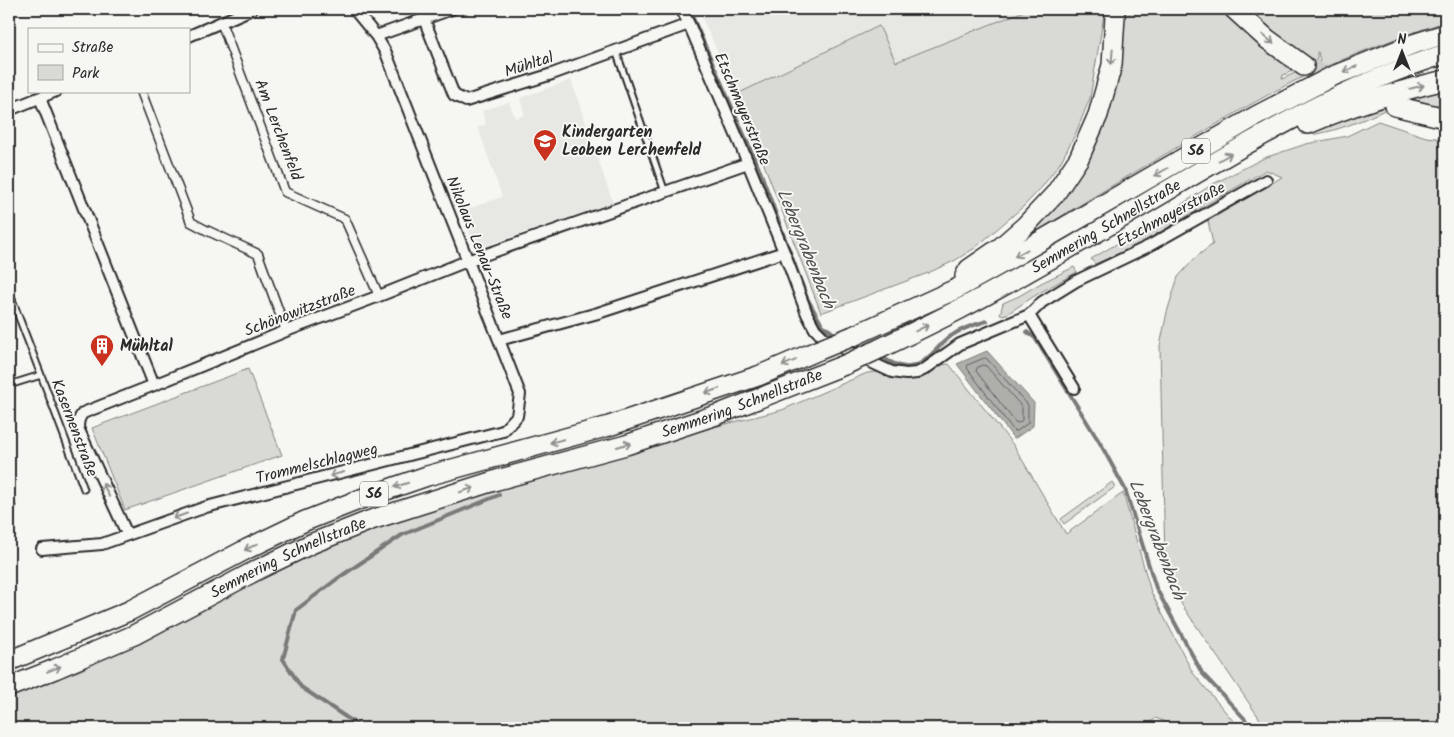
<svg xmlns="http://www.w3.org/2000/svg" width="1454" height="737" viewBox="0 0 1454 737" font-family="Kalam,sans-serif">
<style>
.built{fill:#e7e7e3}
.green{fill:#d9d9d5;stroke:#828280}
.water{fill:#aeaeab;stroke:#7a7a78}
.lines{fill:none;stroke-linecap:round;stroke-linejoin:round}
.shore{stroke:#5f5f5e;stroke-width:1}
.stream{stroke:#7a7a78;stroke-width:4}
.motorway-tunnel{stroke:#cdcdca;stroke-width:19;stroke-dasharray:19 9;stroke-linecap:butt}
.service-casing{stroke:#2b2b2b;stroke-width:9}
.pedestrian-casing{stroke:#2b2b2b;stroke-width:11}
.minor-casing{stroke:#2b2b2b;stroke-width:14}
.motorway-casing{stroke:#2b2b2b;stroke-width:22}
.service{stroke:#f6f6f2;stroke-width:5}
.pedestrian{stroke:#f6f6f2;stroke-width:8}
.minor{stroke:#f6f6f2;stroke-width:10}
.motorway{stroke:#f6f6f2;stroke-width:19}
.motorway-bridge-casing{stroke:#2b2b2b;stroke-width:22;stroke-linecap:butt}
.motorway-bridge{stroke:#f6f6f2;stroke-width:19}
.oneway{stroke:#90908e}
.labels{text-anchor:middle;dominant-baseline:central;stroke-width:4;stroke-linejoin:round;paint-order:stroke}
.shield{fill:#f6f6f2;stroke:#686867;stroke-width:1}
.shield-label{font-size:15px;font-weight:bold;fill:#2b2b2b}
.street-label{font-size:16px;fill:#2b2b2b;stroke:#f6f6f2}
.poi-label{font-size:16px;font-weight:bold;fill:#2b2b2b;stroke:#f6f6f2;text-anchor:start}
.water-label{font-size:18px;font-style:italic;fill:#525251;stroke:#f6f6f2}
</style>
<rect width="100%" height="100%" fill="#f6f6f2"/>
<filter id="ink" filterUnits="userSpaceOnUse"><feTurbulence type="fractalNoise" baseFrequency=".02" numOctaves="2"/><feDisplacementMap in="SourceGraphic" scale="10" xChannelSelector="R" yChannelSelector="G"/><feConvolveMatrix kernelMatrix="1 2 1 2 8 2 1 2 1" color-interpolation-filters="sRGB"/></filter>
<g filter="url(#ink)">
<path class="built" d="M698,9H1029L896,63L879,26L737,94Z
M571,80L613,203L475,249L462,211L502,197L478,127L486,124L482,111L509,102L515,118L525,115L520,98Z"/>
<path class="green" d="M1029,9H1103L1104,15L1090,98L1075,135L1060,163L1042,187L1024,206L975,248L954,261L928,273L821,313L737,94L879,26L896,62Z
M1120,9H1224L1237,22L1295,70L1283,75L1282,79L1320,61L1318,52H1317V60L1310,63L1242,9H1445V22C1400,36 1355,54 1311,73C1262,96 1216,125 1169,152C1123,179 1078,206 1032,234L1031,231L1076,175Z
M1445,87V112L1436,107H1443V105H1435L1408,98C1385,111 1326,139 1301,134L1368,108Z
M1378,121L1426,137L1445,139V728H1266L1182,605L1165,561L1160,346L1167,312L1178,277L1196,257L1213,244L1208,221L1282,177L1266,170L1138,245L1095,264L1091,259L1159,219L1213,184L1264,158L1306,144L1347,136Z
M1074,267L1077,272L1039,293L1007,314L1000,315L1003,303L1019,296L1041,283Z
M949,364L1014,446L1066,534L1123,493L1151,592L1193,673L1239,728H1177L1156,718L1143,728H9V697L81,670L267,574L393,519L706,429L782,410L867,373Z
M248,369L282,455L125,510L92,428Z
M1112,482L1115,487L1064,524L1061,519Z"/>
<path class="water" d="M987,351L1034,403L1033,426L1014,439L957,364Z"/>
<g class="lines">
<path class="shore" d="M985,358L987,359L1028,405V423L1017,431H1014L967,368L968,365Z
M983,365L986,366L1022,407V420L1019,423L1015,422L976,371L977,368Z"/>
<path class="stream" d="M689,9L760,171L807,298L822,325L836,335
M1027,332L1035,338L1100,443L1125,489L1156,588L1202,673L1245,719L1250,728
M852,343L866,349
M879,356C885,359 893,364 900,366C923,373 935,347 951,336C962,328 974,325 987,321
M362,728L301,687L283,659L296,610L337,579L402,535L499,495"/>
<path class="motorway-tunnel" d="M1304,66L1365,94"/>
<g class="service-casing">
<path id="service" d="M616,51L665,192
M41,375L84,489
M9,385L41,375L10,294
M9,498L12,507"/>
</g>
<g class="pedestrian-casing">
<path id="pedestrian" d="M221,22L285,192L345,219L379,296
M141,91L191,222L206,230L258,254L286,331"/>
</g>
<g class="minor-casing">
<path id="minor" d="M354,9L376,36L386,53L499,340L598,313L784,252
M681,9L689,24L748,163L784,252L807,314L815,329L825,339L866,360L892,372L906,374L917,373L925,369L960,344L1029,315L1042,302L1076,281L1149,246L1266,180
M424,19L454,95L466,101L552,74L689,24
M189,36L252,9
M376,36L452,9
M40,98L154,385L286,331L379,296L467,261L748,163
M9,110L56,91
M1029,315L1074,388
M127,534L78,428C78,421 79,418 83,413L154,385
M42,549L102,544L206,507L503,431L517,416L520,394L499,340"/>
</g>
<g class="motorway-casing">
<g id="motorway">
<path d="M1234,9L1267,39L1304,66"/>
<path d="M1395,106L1445,118"/>
<path d="M1308,124C1352,105 1398,91 1445,80"/>
<path d="M965,276L969,269L1001,247L1025,226L1055,194L1079,158L1098,115L1112,65L1115,16L1114,9"/>
<path d="M853,336L956,289L1008,260L1256,116L1333,76L1413,44L1445,34"/>
<path id="s1" d="M879,349C906,336 933,323 960,309C1005,286 1049,260 1092,235C1207,169 1318,93 1445,54"/>
<path d="M9,661L129,611L247,549L305,521L366,497L427,476L609,426L758,376L819,350"/>
<path id="s2" d="M9,687L55,669L134,635L259,569L313,543L371,520L497,480L626,445L719,414L847,364"/>
</g>
</g>
<use href="#service" class="service"/>
<use href="#pedestrian" class="pedestrian"/>
<use href="#minor" class="minor"/>
<use href="#motorway" class="motorway"/>
<g class="motorway-bridge-casing">
<path id="motorway-bridge" d="M819,350L853,336
M847,364L879,349"/>
</g>
<use href="#motorway-bridge" class="motorway-bridge"/>
</g>
<defs><path id="oneway-shaft" d="M-6 0H5M1.5-3L5.5 0L1.5 3" fill="none" stroke-width="1.6" stroke-linecap="round" stroke-linejoin="round" transform="scale(1.25)"/></defs>
<g class="oneway">
<use href="#oneway-shaft" transform="translate(1268 39) rotate(39)"/>
<use href="#oneway-shaft" transform="translate(1112 57) rotate(95)"/>
<use href="#oneway-shaft" transform="translate(1350 69) rotate(158)"/>
<use href="#oneway-shaft" transform="translate(1417 87) rotate(-13)"/>
<use href="#oneway-shaft" transform="translate(1225 157) rotate(-30)"/>
<use href="#oneway-shaft" transform="translate(1161 172) rotate(150)"/>
<use href="#oneway-shaft" transform="translate(1021 253) rotate(151)"/>
<use href="#oneway-shaft" transform="translate(922 328) rotate(-26)"/>
<use href="#oneway-shaft" transform="translate(789 363) rotate(157)"/>
<use href="#oneway-shaft" transform="translate(712 391) rotate(161)"/>
<use href="#oneway-shaft" transform="translate(557 441) rotate(165)"/>
<use href="#oneway-shaft" transform="translate(624 445) rotate(-16)"/>
<use href="#oneway-shaft" transform="translate(337 474) rotate(165)"/>
<use href="#oneway-shaft" transform="translate(401 485) rotate(162)"/>
<use href="#oneway-shaft" transform="translate(106 490) rotate(-115)"/>
<use href="#oneway-shaft" transform="translate(467 490) rotate(-18)"/>
<use href="#oneway-shaft" transform="translate(180 516) rotate(161)"/>
<use href="#oneway-shaft" transform="translate(251 547) rotate(154)"/>
<use href="#oneway-shaft" transform="translate(54 669) rotate(-22)"/>
</g>
</g>
<defs>
<g id="school-pin" transform="scale(1.25)"><path d="M0 17L-7.5 6A9.5 9.5 0 1 1 7.5 6Z" fill="#c8321e" stroke="#f6f6f2"/><path d="M0-5L7-2L0 1L-7-2ZM-4 1L0 2.5L4 1V4Q0 6-4 4Z" fill="#fff"/></g>
<g id="building-pin" transform="scale(1.25)"><path d="M0 17L-7.5 6A9.5 9.5 0 1 1 7.5 6Z" fill="#c8321e" stroke="#f6f6f2"/><path d="M-4-6H4V6H1V3H-1V6H-4ZM-2.5-4.3h1.7v1.8h-1.7ZM.8-4.3h1.7v1.8H.8ZM-2.5-1h1.7V.8h-1.7ZM.8-1h1.7V.8H.8Z" fill="#fff"/></g>
</defs>
<g fill-rule="evenodd">
<use href="#school-pin" x="545" y="141"/>
<use href="#building-pin" x="102" y="346"/>
</g>
<g class="labels">
<g class="shield">
<rect x="1182" y="138.5" width="28" height="25" rx="4"/>
<rect x="360" y="481.5" width="28" height="25" rx="4"/>
</g>
<g class="shield-label">
<text x="1196" y="151">S6</text>
<text x="374" y="494">S6</text>
</g>
<g class="street-label">
<text transform="translate(529 65) rotate(-18)">Mühltal</text>
<text transform="translate(742 109) rotate(67)">Etschmayerstraße</text>
<text transform="translate(278 130) rotate(69)">Am Lerchenfeld</text>
<text transform="translate(1171 215) rotate(-28)">Etschmayerstraße</text>
<text stroke="none"><textPath href="#s1" startOffset="258">Semmering Schnellstraße</textPath></text>
<text transform="translate(479 248) rotate(68)">Nikolaus Lenau-Straße</text>
<text transform="translate(300 311) rotate(-21)">Schönowitzstraße</text>
<text stroke="none"><textPath href="#s2" startOffset="788">Semmering Schnellstraße</textPath></text>
<text transform="translate(74 428) rotate(69)">Kasernenstraße</text>
<text transform="translate(317 464) rotate(-14)">Trommelschlagweg</text>
<text stroke="none"><textPath href="#s2" startOffset="308">Semmering Schnellstraße</textPath></text>
</g>
<g class="poi-label">
<text x="562" y="132">Kindergarten<tspan x="562" dy="18">Leoben Lerchenfeld</tspan></text>
<text x="120" y="346">Mühltal</text>
</g>
<g class="water-label">
<text transform="translate(805 249) rotate(68)">Lebergrabenbach</text>
<text transform="translate(1156 540) rotate(69)">Lebergrabenbach</text>
</g>
</g>
<rect width="1454" height="737" fill="none" stroke="#f6f6f2" stroke-width="30"/>
<rect x="15" y="15" width="1424" height="707" fill="none" stroke="#2b2b2b" stroke-width="2" filter="url(#ink)"/>
<rect x="28" y="28" width="162" height="65" fill="#f6f6f2" stroke="#a5a5a2"/>
<rect x="38" y="44" width="25" height="8" fill="#f6f6f2" stroke="#a5a5a2"/>
<text x="72" y="52" font-size="15" fill="#2b2b2b">Straße</text>
<rect x="38" y="65" width="25" height="15" fill="#d9d9d5" stroke="#a5a5a2"/>
<text x="72" y="78" font-size="15" fill="#2b2b2b">Park</text>
<g transform="translate(1402 52)" stroke="#f6f6f2" stroke-width="4" paint-order="stroke">
<path d="M0-4L9 19L0 12L-9 19Z" fill="#2b2b2b"/>
<text y="-8" font-size="14" font-weight="bold" text-anchor="middle" fill="#2b2b2b">N</text>
</g>
</svg>
